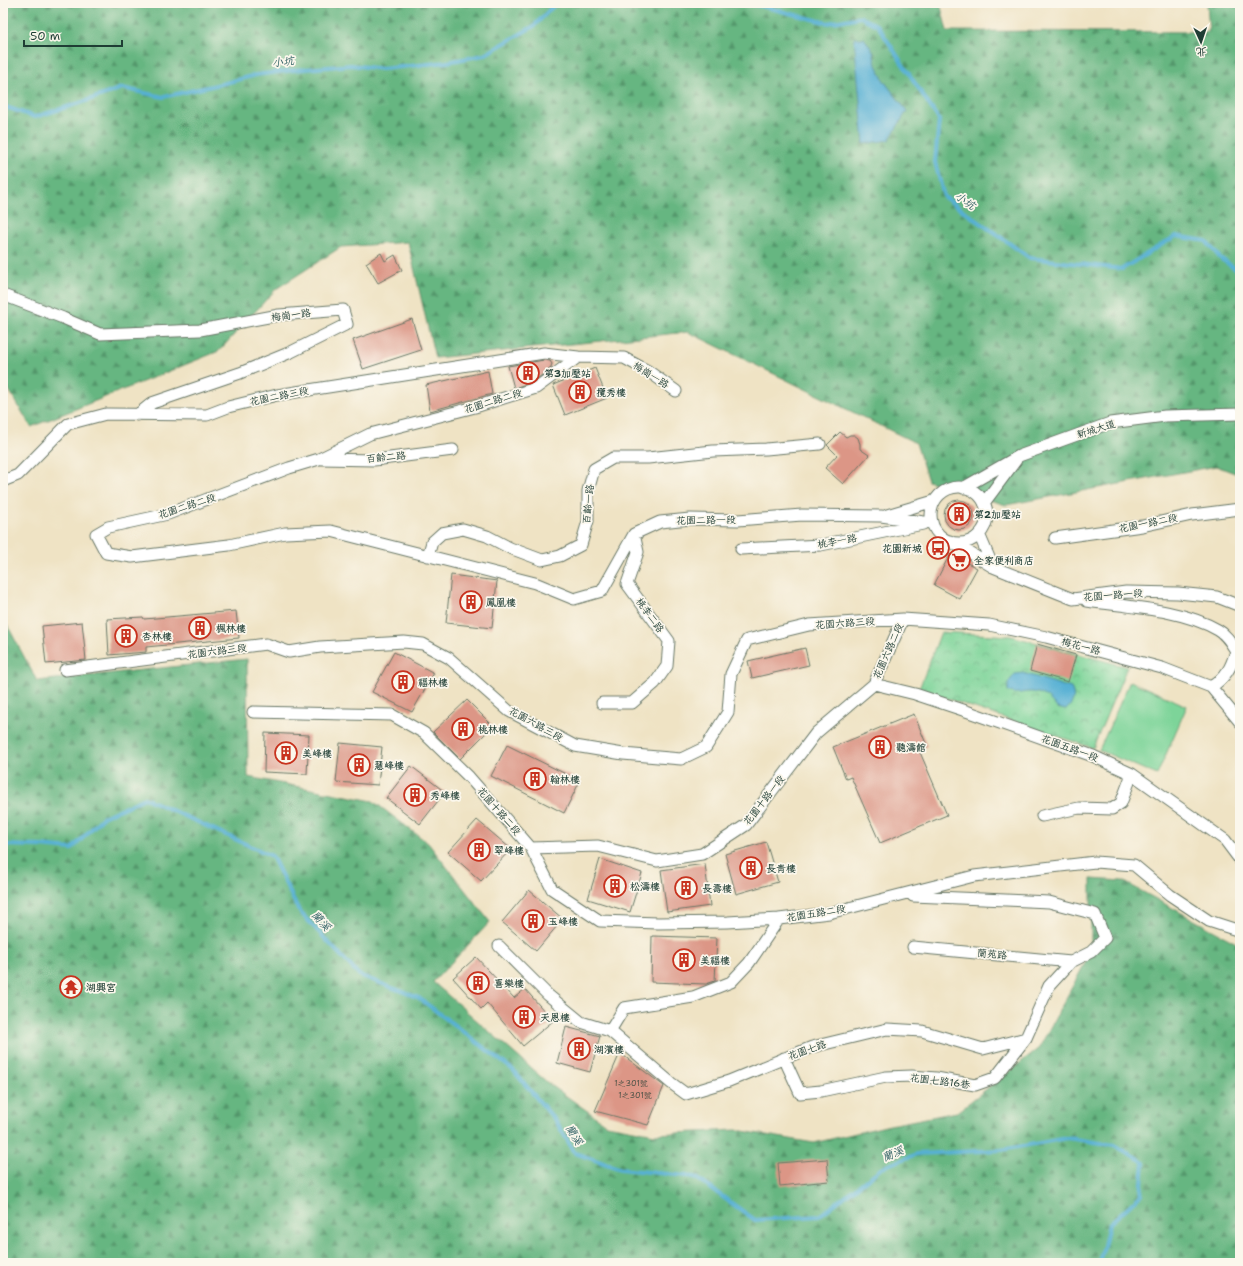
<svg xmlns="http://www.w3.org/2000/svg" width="1243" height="1266" viewBox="0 0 1243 1266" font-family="'Shantell Sans','LXGW WenKai TC',sans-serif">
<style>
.green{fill:#7dd499;stroke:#4e8866}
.forest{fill:url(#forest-firs);stroke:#427a5a}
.park{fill:url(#park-crowns);stroke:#4e8866}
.water{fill:#56b0d4;stroke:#3a7684}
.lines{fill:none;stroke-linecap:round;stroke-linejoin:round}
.stream{stroke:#56b0d4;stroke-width:4}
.building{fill:#dc9686}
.minor-casing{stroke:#687766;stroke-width:13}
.minor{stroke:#fff;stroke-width:11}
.labels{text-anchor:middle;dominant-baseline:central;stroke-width:3.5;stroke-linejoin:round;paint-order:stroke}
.number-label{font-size:8px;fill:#4e5348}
.street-label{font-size:10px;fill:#1f3d34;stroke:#fbf7ec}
.poi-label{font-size:10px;font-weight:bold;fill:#1f3d34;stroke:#fbf7ec;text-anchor:start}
.water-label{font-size:11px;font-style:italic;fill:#306064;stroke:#fbf7ec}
</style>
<defs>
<pattern id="forest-firs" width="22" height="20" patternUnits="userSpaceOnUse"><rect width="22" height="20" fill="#66b681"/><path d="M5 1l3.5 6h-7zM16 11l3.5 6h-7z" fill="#53956a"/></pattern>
<pattern id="park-crowns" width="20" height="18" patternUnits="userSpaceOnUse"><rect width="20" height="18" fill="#7dd499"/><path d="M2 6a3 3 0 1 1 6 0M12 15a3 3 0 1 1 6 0" fill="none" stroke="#66ad7e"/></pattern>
</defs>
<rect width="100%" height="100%" fill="#fbf7ec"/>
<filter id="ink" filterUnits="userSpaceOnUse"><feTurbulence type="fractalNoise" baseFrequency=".025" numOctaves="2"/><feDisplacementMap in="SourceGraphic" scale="8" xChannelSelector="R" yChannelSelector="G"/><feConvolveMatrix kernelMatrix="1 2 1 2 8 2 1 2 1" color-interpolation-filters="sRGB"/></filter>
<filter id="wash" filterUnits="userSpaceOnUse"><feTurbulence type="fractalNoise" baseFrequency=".012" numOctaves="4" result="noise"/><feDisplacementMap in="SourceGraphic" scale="16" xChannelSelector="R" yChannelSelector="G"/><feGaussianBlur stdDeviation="0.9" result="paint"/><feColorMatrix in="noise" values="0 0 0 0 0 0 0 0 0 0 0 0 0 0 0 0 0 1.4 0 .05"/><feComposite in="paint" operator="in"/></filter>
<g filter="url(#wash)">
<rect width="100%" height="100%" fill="#efe3c4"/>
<path class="green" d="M1130,681L1187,706L1157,775L1099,750Z"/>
<path class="forest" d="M3,3H940L947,31L1209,32L1207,3H1240V475L1216,466L1006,505L928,481L916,443L688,332L435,358L408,242L341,247L276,289L219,351L31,427L5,383H3Z
M3,617L37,681L247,659L248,777L373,801L428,843L490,922L433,982L548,1083L607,1125L655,1134L736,1130L814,1143L890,1125L957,1112L1039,1048L1091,952V879L1123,881L1240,945V1263H3Z"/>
<path class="park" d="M941,632L1011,636L1127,667L1093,748L919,689Z"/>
<path class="water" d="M854,38H864L873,51L876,65L884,81L907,111L889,140L864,144Z
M1023,673L1071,688C1076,697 1073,703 1066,710L1057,708C1049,697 1041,691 1027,692C1018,693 1017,695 1008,691V683L1015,674Z"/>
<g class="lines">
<path class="stream" d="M749,3L828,23L861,17L878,26L939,120L935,162L944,197L1030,258L1122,269L1176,236L1206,241L1220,258L1240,272
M3,106L35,117L83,102L122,88L163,97L225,83L256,75L294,70L351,65L382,69L447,62L484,55L534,26L556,3
M3,845L40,846L72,849L103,817L145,798L272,856L299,911L359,975L419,998L513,1070L555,1120L575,1153L621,1169L695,1177L755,1220L819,1216L883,1167L917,1154L1001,1150L1068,1138L1114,1145L1144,1162L1141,1195L1109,1224L1100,1263"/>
</g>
<g id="blocks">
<path class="building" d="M381,253L385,261L395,255L402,270L378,283L366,263Z
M412,319L421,350L363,369L353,340Z
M544,360L550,361L552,364L550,369L538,378L526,384L514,388L508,366Z
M595,368L607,398L565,415L553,385Z
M488,371L492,394L430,411L426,385Z
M840,432L846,437L850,435H854L858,438L860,444V449L869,455L843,484L825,468L837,455L827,445Z
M944 515a15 15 0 1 1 30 0a15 15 0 1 1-30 0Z
M950,554L977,568L960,599L934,585Z
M451,575L497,581L492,628L446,623Z
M236,611L239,638L146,647V652L109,655L107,619L143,617L144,619Z
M82,622L86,660L46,664L42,626Z
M1037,644L1076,655L1068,682L1030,671Z
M805,648L809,665L752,678L748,661Z
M394,652L434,673L412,712L372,692Z
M467,700L493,726L460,759L433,732Z
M914,714L927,746L919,750L947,815L880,843L851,777L846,779L833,747Z
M265,733L309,735L307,774L264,772Z
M340,743L382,747L378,785L336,782Z
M507,745L580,781L564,813L491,776Z
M411,766L445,792L420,824L386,798Z
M477,820L511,849L481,881L448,852Z
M766,842L778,882L736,894L725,854Z
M600,859L642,873L630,912L588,899Z
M705,864L710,906L667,912L661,870Z
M529,890L563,919L536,951L502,922Z
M652,936L717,938L715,981L706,984L651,982Z
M476,957L514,998L525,989L553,1021L523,1046L487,1003L481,1009L453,978Z
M566,1027L600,1036L590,1072L557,1063Z
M620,1053L664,1086L648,1125L595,1111Z
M827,1159L829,1181L780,1186L778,1163Z"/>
</g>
</g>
<g filter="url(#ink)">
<use href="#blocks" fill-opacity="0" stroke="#687766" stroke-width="1"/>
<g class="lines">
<g class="minor-casing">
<path id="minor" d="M3,295L63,318L100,334L200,330L279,315L343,310L347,324L291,352L240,373L152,403L137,415
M578,357L536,388L475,407L370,434L319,459L289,468L168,514L108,527L96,534L106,553L132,557L229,545L285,533L331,531L535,583L574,599L602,591L634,534L660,522L690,519L738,520L802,515L881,516L931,523
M322,459L374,460L453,450
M3,481L18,475L68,424L106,414L207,415L228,407L277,395L544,353L578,357L624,358L648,371L676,391
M931 515a28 28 0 1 1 56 0a28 28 0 1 1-56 0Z
M963,488L1019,456L1110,423L1165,416L1240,414
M984,503L1016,460
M887,515L934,501
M979,534L993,567
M1055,538L1142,526L1192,515L1240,509
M950,541L993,567L1073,599L1126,592L1178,593L1217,597L1240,606
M741,549L821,545L923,524
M428,556L432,542L442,533L463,529L487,536L510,548L542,560L560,556L581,545L588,521V491L594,469L613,458H648L713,451L766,449L820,444
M1087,601C1129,607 1181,609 1218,630C1227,635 1231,643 1236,651C1231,668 1226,677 1211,687
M65,670L266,644L289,652L320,647L404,642L423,644L449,658L509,711L575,746L623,754L681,759L706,747L728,712L731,674L747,640L809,625L903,619L989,625L1046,637L1162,668L1211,687L1240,722
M874,684L915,694L969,712L1093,756L1132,774L1225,840L1240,860
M602,703H632L655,683L667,666L669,641L627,584L638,552L634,534
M253,712L392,715L424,733L469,777L531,848L552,889L600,921L658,923L728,922L779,919
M1042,816L1079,808L1112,809L1121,803L1132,774
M531,848L598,846L657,861L702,854L746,825L816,733L874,684L903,619
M499,946L548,995L581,1022L610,1031L671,1083L686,1094L729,1081L812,1047L887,1029L922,1031L983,1049L1026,1038
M913,947L1071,962
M610,1031L624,1008L693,997L731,982L749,963L779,919L829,913L974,876L1095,862L1134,865L1170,895L1209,921L1240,931
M784,1058L800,1093L821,1091L886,1077L912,1076L936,1078L975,1085L995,1078L1026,1038L1049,986L1071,962L1091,952L1105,938L1095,914L1049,902L913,896"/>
</g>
<use href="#minor" class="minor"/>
</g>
</g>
<defs>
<g id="building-ring" transform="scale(1.15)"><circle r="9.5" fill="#fbf7ec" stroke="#c8321e" stroke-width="1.5"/><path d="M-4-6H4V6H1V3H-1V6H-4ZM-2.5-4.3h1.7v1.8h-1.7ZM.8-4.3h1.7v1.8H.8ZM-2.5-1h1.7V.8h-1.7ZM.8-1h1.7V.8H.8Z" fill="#c8321e"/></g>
<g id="bus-ring" transform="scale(1.15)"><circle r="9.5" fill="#fbf7ec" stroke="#c8321e" stroke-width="1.5"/><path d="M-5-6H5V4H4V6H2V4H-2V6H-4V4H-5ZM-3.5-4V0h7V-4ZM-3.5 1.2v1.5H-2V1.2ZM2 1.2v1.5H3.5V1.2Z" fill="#c8321e"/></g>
<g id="supermarket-ring" transform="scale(1.15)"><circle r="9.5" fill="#fbf7ec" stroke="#c8321e" stroke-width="1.5"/><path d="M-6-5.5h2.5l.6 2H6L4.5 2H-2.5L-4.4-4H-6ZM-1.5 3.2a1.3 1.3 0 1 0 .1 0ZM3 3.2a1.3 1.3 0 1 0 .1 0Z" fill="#c8321e"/></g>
<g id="temple-ring" transform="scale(1.15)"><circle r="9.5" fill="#fbf7ec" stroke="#c8321e" stroke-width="1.5"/><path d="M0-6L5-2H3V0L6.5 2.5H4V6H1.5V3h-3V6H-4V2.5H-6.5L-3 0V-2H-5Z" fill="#c8321e"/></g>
</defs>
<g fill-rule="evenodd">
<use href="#building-ring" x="528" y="373"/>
<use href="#building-ring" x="580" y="392"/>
<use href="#building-ring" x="959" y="514"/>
<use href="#bus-ring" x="938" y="548"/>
<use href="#supermarket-ring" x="959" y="560"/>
<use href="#building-ring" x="471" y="602"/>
<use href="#building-ring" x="200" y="628"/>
<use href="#building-ring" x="126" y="636"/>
<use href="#building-ring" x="403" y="682"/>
<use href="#building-ring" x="463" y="729"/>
<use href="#building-ring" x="880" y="747"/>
<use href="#building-ring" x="286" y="753"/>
<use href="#building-ring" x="359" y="765"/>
<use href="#building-ring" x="535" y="779"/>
<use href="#building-ring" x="415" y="795"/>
<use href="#building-ring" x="479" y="850"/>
<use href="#building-ring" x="751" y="868"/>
<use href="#building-ring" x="615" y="886"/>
<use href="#building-ring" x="686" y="888"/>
<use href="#building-ring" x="533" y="921"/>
<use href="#building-ring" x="684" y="960"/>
<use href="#building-ring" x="478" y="983"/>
<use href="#temple-ring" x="71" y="987"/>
<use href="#building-ring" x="524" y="1017"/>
<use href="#building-ring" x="579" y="1049"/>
</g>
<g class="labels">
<g class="number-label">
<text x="631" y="1083">1之301號</text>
<text x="635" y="1095">1之301號</text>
</g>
<g class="street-label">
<text transform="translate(291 315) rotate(-7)">梅崗一路</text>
<text transform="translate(651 375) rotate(32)">梅崗一路</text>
<text transform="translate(279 396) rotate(-11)">花園二路三段</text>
<text transform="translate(493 401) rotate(-17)">花園二路二段</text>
<text transform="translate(1096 429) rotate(-17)">新城大道</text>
<text transform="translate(386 457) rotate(-5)">百齡二路</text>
<text transform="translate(588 504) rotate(-84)">百齡一路</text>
<text transform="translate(187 506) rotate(-18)">花園二路二段</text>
<text transform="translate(706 520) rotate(-1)">花園二路一段</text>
<text transform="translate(1148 523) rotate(-11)">花園一路二段</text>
<text transform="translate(837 541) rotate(-10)">桃李一路</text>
<text transform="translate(1113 595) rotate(-4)">花園一路一段</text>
<text transform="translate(650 615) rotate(54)">桃李二路</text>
<text transform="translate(845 623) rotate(-4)">花園六路三段</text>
<text transform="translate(1081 646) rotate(15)">梅花一路</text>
<text transform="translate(217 651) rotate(-7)">花園六路三段</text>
<text transform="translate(888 651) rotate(-66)">花園六路二段</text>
<text transform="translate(536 724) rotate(29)">花園六路三段</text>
<text transform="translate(1070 748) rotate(20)">花園五路一段</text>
<text transform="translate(764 800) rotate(-52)">花園十路一段</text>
<text transform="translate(499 811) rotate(49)">花園十路二段</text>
<text transform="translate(816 913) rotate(-9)">花園五路二段</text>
<text transform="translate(992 954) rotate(5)">蘭苑路</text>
<text transform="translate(807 1050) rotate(-19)">花園七路</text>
<text transform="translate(940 1081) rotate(7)">花園七路16巷</text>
</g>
<g class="poi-label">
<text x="544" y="373">第3加壓站</text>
<text x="596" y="392">攬秀樓</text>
<text x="974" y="514">第2加壓站</text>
<text x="922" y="548" text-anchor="end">花園新城</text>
<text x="974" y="560">全家便利商店</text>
<text x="486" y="602">鳳凰樓</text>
<text x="216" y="628">楓林樓</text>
<text x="142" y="636">杏林樓</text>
<text x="418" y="682">福林樓</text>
<text x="478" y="729">桃林樓</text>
<text x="896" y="747">聽濤館</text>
<text x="302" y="753">美峰樓</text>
<text x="374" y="765">慧峰樓</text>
<text x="550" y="779">翰林樓</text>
<text x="430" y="795">秀峰樓</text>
<text x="494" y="850">翠峰樓</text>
<text x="766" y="868">長青樓</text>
<text x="630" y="886">松濤樓</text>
<text x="702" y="888">長壽樓</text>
<text x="548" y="921">玉峰樓</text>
<text x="700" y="960">美福樓</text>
<text x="494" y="983">喜樂樓</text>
<text x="86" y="987">湖興宮</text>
<text x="540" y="1017">天恩樓</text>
<text x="594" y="1049">湖濱樓</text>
</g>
<g class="water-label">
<text transform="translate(283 62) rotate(-7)">小坑</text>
<text transform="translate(965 201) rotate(35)">小坑</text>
<text transform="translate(321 921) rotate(47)">蘭溪</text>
<text transform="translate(574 1135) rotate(58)">蘭溪</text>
<text transform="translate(893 1154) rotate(-23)">蘭溪</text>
</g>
</g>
<rect width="1243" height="1266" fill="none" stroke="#fbf7ec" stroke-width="16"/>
<g transform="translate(1201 42) rotate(177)" stroke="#fbf7ec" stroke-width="3" paint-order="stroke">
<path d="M0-3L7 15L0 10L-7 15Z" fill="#1f3d34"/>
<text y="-6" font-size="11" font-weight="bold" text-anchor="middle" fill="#1f3d34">北</text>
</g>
<path d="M24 40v6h98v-6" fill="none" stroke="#1f3d34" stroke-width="2"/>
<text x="30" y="40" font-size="12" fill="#1f3d34" stroke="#fbf7ec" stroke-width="3" paint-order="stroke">50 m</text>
</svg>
